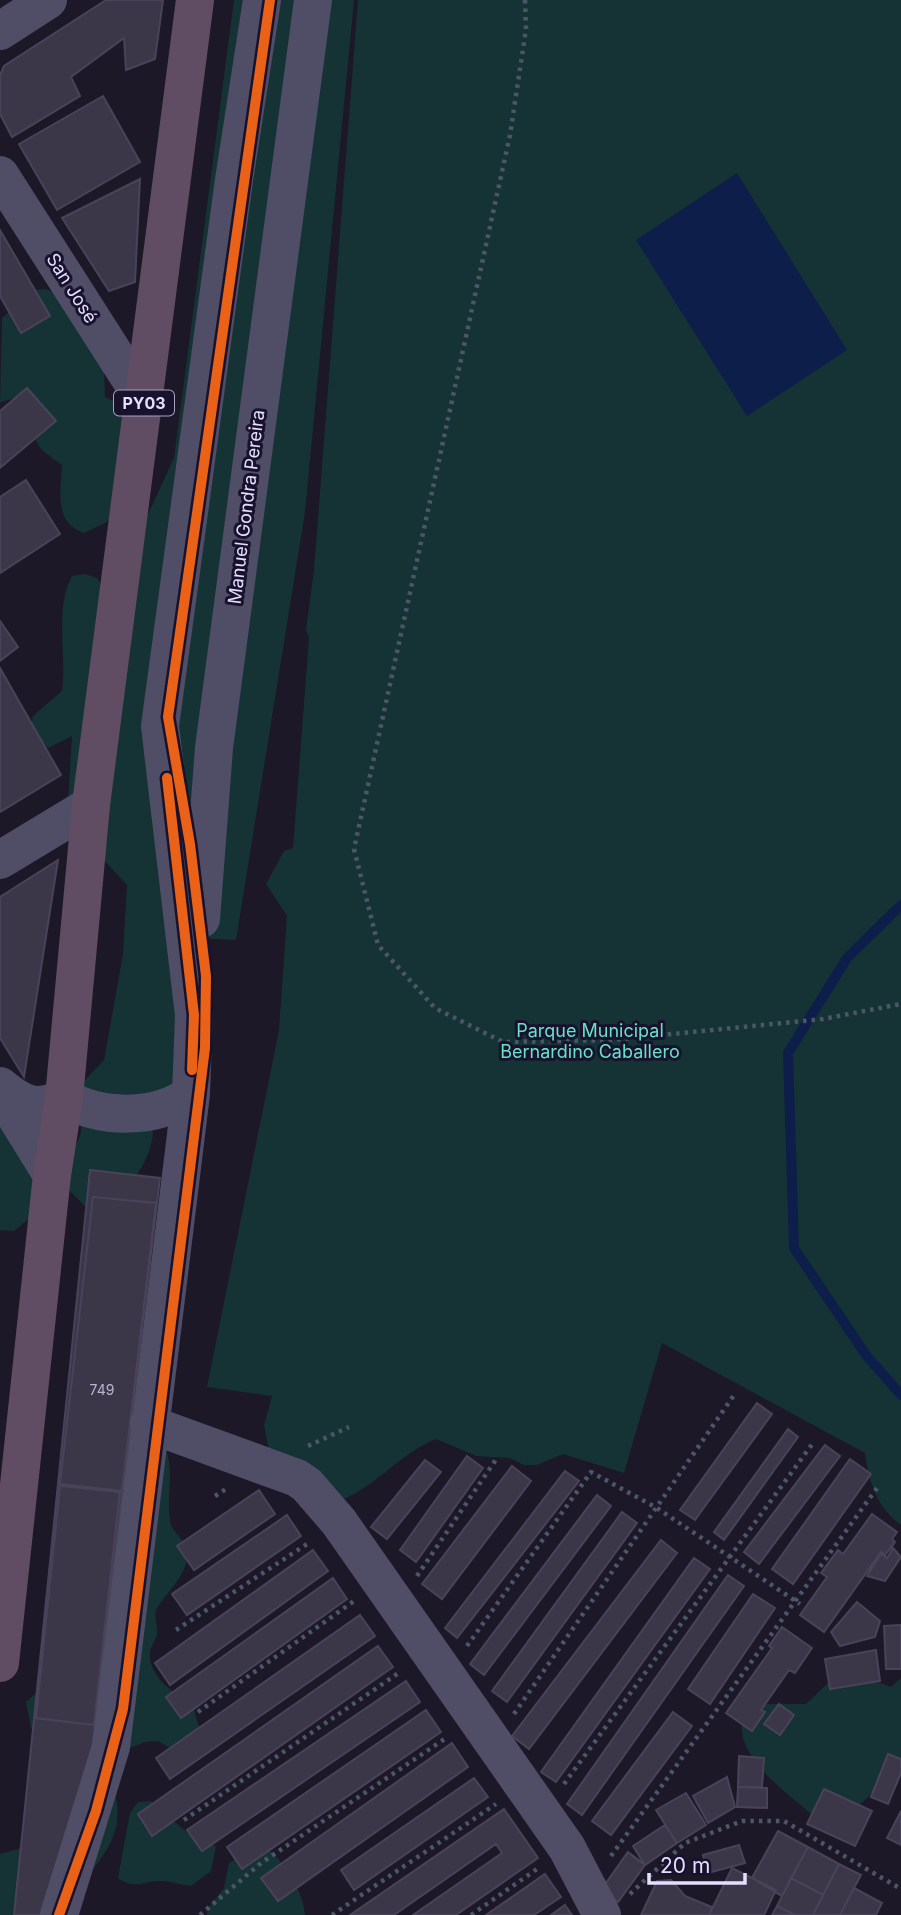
<svg xmlns="http://www.w3.org/2000/svg" width="901" height="1915" viewBox="0 0 901 1915" font-family="Inter,sans-serif">
<style>
.green{fill:#153335}
.water{fill:#0d1e4a}
.lines{fill:none;stroke-linecap:round;stroke-linejoin:round}
.stream{stroke:#0d1e4a;stroke-width:10}
.building{fill:#3b3748;stroke:#494359;stroke-width:2}
.path{stroke:#4b5768;stroke-width:4.5;stroke-dasharray:3.5 5;stroke-linecap:butt}
.minor{stroke:#504d67;stroke-width:38}
.highway{stroke:#604d63;stroke-width:38}
.cycleway-casing{stroke:#18122d;stroke-width:15}
.cycleway{stroke:#ea6118;stroke-width:10}
.labels{text-anchor:middle;dominant-baseline:central;stroke-width:6;stroke-linejoin:round;paint-order:stroke}
.number-label{font-size:14px;fill:#bab4d1}
.shield{fill:#18122d;stroke:#a7a1c0;stroke-width:2}
.shield-label{font-size:16px;font-weight:bold;fill:#e4deff}
.street-label{font-size:18px;fill:#e4deff;stroke:#18122d}
.park-label{font-size:18px;fill:#66e2cb;stroke:#18122d}
</style>
<rect width="100%" height="100%" fill="#1c1827"/>
<path class="green" d="M234,0H354L305,512L236,940L175,937L201,1028L153,1130C153,1163 121,1199 96,1217L67,1188L71,1158L81,1133V1092L85,1080L104,1060L123,954L127,885L67,820L72,736L48,748L30,729L33,716L62,691C67,654 54,609 72,576L85,574L97,578L105,592L100,619L174,458Z
M358,0H901V1525C876,1507 869,1481 865,1453L662,1343L624,1473L563,1454L537,1465H524L510,1458L476,1456L436,1439C401,1453 378,1484 344,1499L269,1451L264,1425L272,1396L207,1387L279,1030L287,916L266,884L284,851L293,848L309,638L306,630L314,570Z
M46,289L58,294L104,370L105,397L118,403L127,412L128,489L107,522L84,533C53,522 61,491 62,465C36,447 33,445 34,413L12,399L0,402L2,318L33,290Z
M32,1113L35,1214L14,1231L0,1230V1126Z
M131,1435L165,1447C175,1471 166,1496 170,1521C172,1535 190,1540 187,1558C185,1577 167,1592 157,1608C153,1615 158,1626 157,1634C156,1641 150,1646 150,1654C149,1677 174,1694 192,1704L204,1743L181,1754L158,1741L145,1742L109,1756L40,1738L31,1728L26,1702L46,1684L104,1551L130,1520C130,1508 131,1495 129,1484C126,1463 115,1454 131,1435Z
M839,1678H867L891,1687L901,1678V1764L897,1771L857,1807L818,1820C790,1794 735,1760 742,1718L765,1704H806L827,1684Z
M113,1789C134,1841 81,1881 48,1915H0V1854L21,1848Z
M151,1801L190,1835L216,1846L211,1871L191,1886C181,1885 171,1881 162,1881C143,1880 136,1891 118,1878L130,1813L138,1802Z
M262,1845C282,1857 303,1890 305,1915H207L208,1908L224,1888L229,1863Z"/>
<path class="water" d="M737,173L847,350L747,416L636,240Z"/>
<g class="lines">
<path class="stream" d="M901,905L847,958L788,1053L794,1248L866,1355L901,1395"/>
</g>
<path class="building" d="M106,0H163L155,59L126,70L124,38L71,77L80,96L12,137L0,114V75L4,66Z
M103,96L140,162L57,210L19,144Z
M140,179L135,282L109,291L62,218Z
M0,230L50,316L21,333L0,296Z
M27,388L56,421L0,468V411Z
M26,480L60,534L0,573V497Z
M0,621L18,647L0,661Z
M0,668L61,775L0,812Z
M58,860L24,1077L0,1038V897Z
M90,1170L160,1178L89,1775L42,1915H14Z
M93,1197L156,1203L122,1491L60,1484Z
M757,1403L772,1414L695,1520L680,1510Z
M788,1429L798,1437L724,1540L714,1532Z
M825,1445L840,1456L759,1564L744,1552Z
M467,1456L483,1468L416,1562L400,1550Z
M850,1459L871,1474L793,1584L772,1569Z
M425,1460L441,1472L387,1539L371,1527Z
M512,1466L531,1481L442,1599L422,1584Z
M565,1471L579,1481L457,1638L445,1628Z
M60,1486L120,1492L94,1725L36,1718Z
M259,1490L275,1514L194,1570L177,1546Z
M597,1495L611,1506L484,1675L470,1664Z
M622,1512L637,1523L507,1702L492,1691Z
M872,1514L897,1532L892,1539L895,1542L885,1555L881,1552L824,1632L800,1615L827,1577L821,1573L838,1550L843,1554Z
M287,1515L301,1536L187,1615L172,1594Z
M661,1540L677,1553L529,1749L512,1736Z
M893,1548L901,1557L885,1581L867,1576L881,1554L887,1558Z
M313,1550L328,1571L170,1685L155,1663Z
M694,1558L710,1569L556,1782L541,1772Z
M728,1575L744,1586L582,1815L567,1804Z
M333,1578L347,1599L181,1718L166,1697Z
M753,1594L775,1608L710,1704L688,1689Z
M857,1602L880,1621L875,1637L840,1646L831,1632Z
M360,1615L375,1636L170,1779L156,1758Z
M901,1625V1669H886L884,1626Z
M782,1627L812,1648L795,1673L789,1670L761,1710L765,1712L752,1731L726,1713L772,1648L769,1646Z
M378,1646L393,1667L152,1836L138,1814Z
M876,1650L880,1681L830,1689L825,1659Z
M406,1681L420,1702L202,1851L187,1830Z
M779,1704L794,1715L780,1735L764,1724Z
M426,1710L441,1732L242,1869L227,1847Z
M673,1712L692,1726L611,1835L592,1821Z
M452,1743L468,1767L278,1901L261,1878Z
M888,1754L901,1759V1773L888,1804L871,1797Z
M739,1756L764,1758L762,1787H738Z
M727,1777L735,1807L708,1823L693,1796Z
M474,1778L488,1797L354,1890L341,1870Z
M738,1787L767,1788V1808L737,1807Z
M824,1789L872,1811L855,1846L807,1824Z
M686,1793L706,1825L677,1843L656,1810Z
M504,1809L538,1858L456,1915H413L502,1853L496,1844L394,1915H350Z
M901,1811V1845L887,1838Z
M665,1825L677,1843L645,1865L633,1846Z
M778,1831L808,1847L782,1896L752,1878Z
M739,1845L745,1863L708,1873L703,1855Z
M808,1847L839,1864L823,1895L791,1878Z
M628,1852L645,1865L618,1902L601,1890Z
M839,1864L861,1875L854,1888L840,1915H813Z
M732,1868L776,1890L764,1915H709Z
M545,1874L561,1897L534,1915H486Z
M791,1878L823,1895L813,1915H795L777,1906Z
M671,1880L685,1896L712,1907L709,1915H641L657,1881Z
M854,1888L882,1903L876,1915H840Z
M565,1905L572,1915H551Z
M777,1906L795,1915H772Z"/>
<g class="lines">
<path class="path" d="M525,0L526,29L510,135L354,849L378,945L435,1008L503,1042L612,1040L823,1019L901,1004
M308,1446L349,1427
M215,1496L226,1489
M417,1576L497,1458
M176,1630L310,1542
M467,1646L591,1472L657,1508L800,1604
M198,1712L354,1601
M514,1714L734,1395
M564,1784L813,1443
M184,1820L400,1672
M611,1856L877,1488
M630,1894L685,1843L742,1821H784L901,1889
M200,1915L261,1863L446,1738
M332,1915L496,1804
M471,1915L537,1869"/>
<path class="minor" d="M0,31L48,0
M0,175L145,402
M0,860L91,805
M201,919L214,748L313,0
M0,1086C23,1105 36,1111 64,1098C102,1119 156,1120 191,1094
M0,1091L52,1175
M149,1424L297,1478L307,1485L339,1522L567,1848L602,1915
M59,1915L111,1747L191,1094L194,1015L160,726L234,180L262,0"/>
<path class="highway" d="M0,1663L52,1175L64,1098L91,805L195,0"/>
<g class="cycleway-casing">
<path id="cycleway" d="M167,778L194,1015L192,1070
M59,1915L96,1811L123,1709L205,1048L206,976L190,844L168,717L270,0"/>
</g>
<use href="#cycleway" class="cycleway"/>
</g>
<g class="labels">
<g class="number-label">
<text x="102" y="1389">749</text>
</g>
<rect class="shield" x="114" y="390.5" width="60" height="25" rx="5"/>
<g class="shield-label">
<text x="144" y="403">PY03</text>
</g>
<g class="street-label">
<text transform="translate(72 288) rotate(58)">San José</text>
<text transform="translate(246 507) rotate(-83)">Manuel Gondra Pereira</text>
</g>
<g class="park-label">
<text x="590" y="1030">Parque Municipal<tspan x="590" dy="21">Bernardino Caballero</tspan></text>
</g>
</g>
<path d="M649 1873v10h96v-10" fill="none" stroke="#e4deff" stroke-width="3.5"/>
<text x="660" y="1873" font-size="21" fill="#e4deff" stroke="#18122d" stroke-width="5" paint-order="stroke">20 m</text>
</svg>
